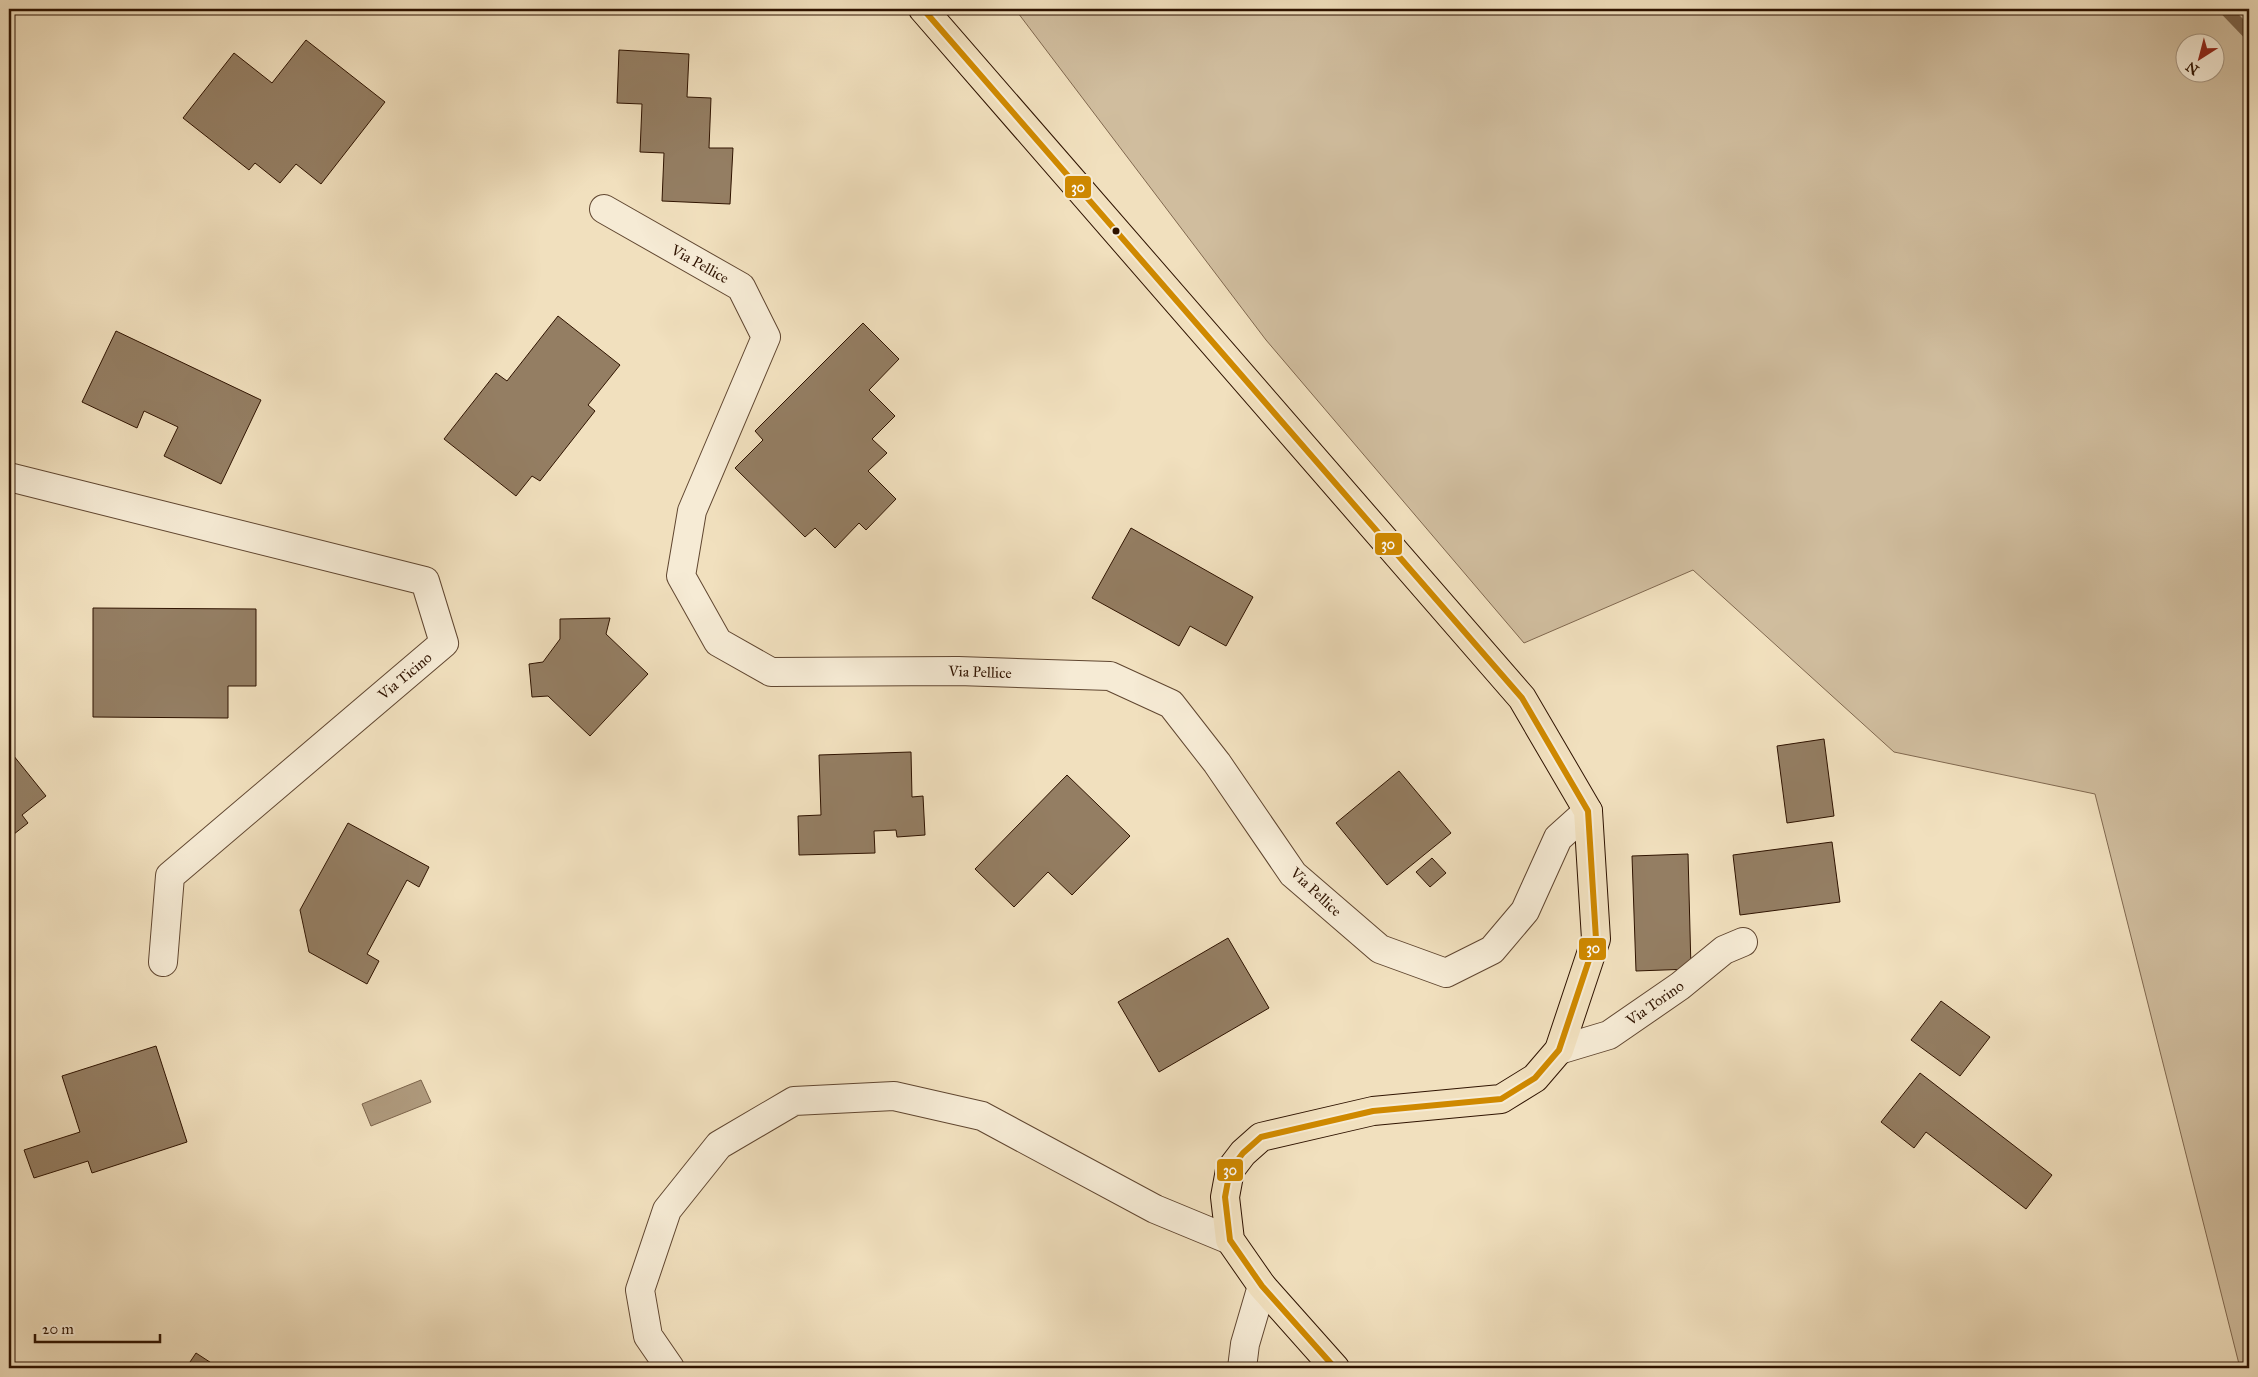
<svg xmlns="http://www.w3.org/2000/svg" width="2258" height="1377" viewBox="0 0 2258 1377" font-family="'IM FELL Great Primer',serif">
<style>
.green{fill:#d0bd9e;stroke:#80684f;fill-rule:evenodd}
.water{fill:#af9a7d;stroke:#7c644b}
.lines{fill:none;stroke-linecap:round;stroke-linejoin:round}
.stream{stroke:#7c644b;stroke-width:12}
.building{fill:#947e63;stroke:#2f1300}
.minor-casing{stroke:#604630;stroke-width:30}
.major-casing{stroke:#2f1300;stroke-width:30}
.minor{stroke:#f6ebd5;stroke-width:28}
.major{stroke:#f1e0be;stroke-width:28}
.bus-1-casing{stroke:#f6ebd5;stroke-width:10}
.bus-1{stroke:#cf8900;stroke-width:6}
.bus-dot{fill:#2f1300;stroke:#f6ebd5;stroke-width:2}
.labels{text-anchor:middle;dominant-baseline:central;stroke-width:5;stroke-linejoin:round;paint-order:stroke}
.street-label{font-size:15px;fill:#2f1300;stroke:#f6ebd5}
.line-badge{stroke:#f6ebd5;stroke-width:2}
.badge-label{font-size:14px;text-anchor:middle;font-weight:bold;fill:#fff}
</style>
<rect width="100%" height="100%" fill="#f1e0be"/>
<filter id="stains"><feTurbulence type="fractalNoise" baseFrequency=".004" numOctaves="4"/><feColorMatrix values="0 0 0 0 .2 0 0 0 0 .09 0 0 0 0 .02 0 0 0 .5 -.17"/></filter>
<radialGradient id="worn" r=".72"><stop offset=".6" stop-color="#630" stop-opacity="0"/><stop offset="1" stop-color="#630" stop-opacity=".3"/></radialGradient>
<path class="green" d="M1015,9H2249V1368H2240L2095,794L1894,752L1693,570L1524,643L1266,340ZM2186,42H2216V72H2186Z"/>
<path class="water" d="M421,1080L431,1102L371,1126L362,1104Z"/>
<g class="lines">
<path class="stream" d="M2225,9L2249,34"/>
</g>
<path class="building" d="M306,40L385,102L321,184L296,164L280,183L255,163L249,170L183,118L234,53L272,83Z
M619,50L689,54L687,97L711,98L709,148H733L730,204L662,201L664,153L640,152L642,104L617,103Z
M558,316L620,365L588,405L595,411L540,481L532,476L516,496L444,439L496,373L507,381Z
M863,323L899,359L869,390L895,416L872,439L887,453L868,471L896,499L866,530L859,523L835,548L815,528L805,537L735,468L763,440L755,431Z
M116,331L261,400L221,484L164,456L178,427L144,411L137,428L82,402Z
M1131,528L1253,597L1226,646L1190,626L1179,646L1092,598Z
M93,608L256,609V686H228V718L93,717Z
M610,618L606,634L648,674L590,736L548,696L532,697L529,664L543,662L560,639V619Z
M1824,739L1834,816L1787,823L1777,746Z
M9,750L46,796L22,815L28,823L9,838Z
M911,752L912,797L923,796L925,835L897,837L896,830L874,831L875,853L799,855L798,816L821,815L819,755Z
M1399,771L1451,833L1387,885L1336,823Z
M1067,775L1130,836L1072,895L1048,872L1014,907L975,869Z
M348,823L429,867L419,887L407,880L367,954L379,961L367,984L309,952L300,910Z
M1832,842L1840,902L1740,915L1733,855Z
M1688,854L1691,969L1636,971L1632,856Z
M1432,858L1446,873L1430,887L1416,872Z
M1228,938L1269,1008L1159,1072L1118,1002Z
M1941,1001L1990,1037L1960,1076L1911,1040Z
M156,1046L187,1142L92,1173L88,1161L34,1178L24,1150L80,1132L62,1076Z
M1920,1073L2052,1175L2026,1209L1926,1132L1914,1148L1881,1122Z
M196,1353L219,1368H186Z"/>
<g class="lines">
<g class="minor-casing">
<path id="minor" d="M604,209L741,287L766,337L692,511L681,576L718,642L771,672L958,671L1110,676L1171,704L1217,763L1293,874L1380,949L1446,973L1492,950L1525,911L1558,838L1588,811
M9,477L425,581L444,643L170,876L163,962
M1559,1050L1609,1035L1680,986L1724,950L1743,942
M670,1368L648,1336L640,1290L667,1210L719,1145L794,1101L894,1096L982,1116L1155,1209L1230,1240
M1242,1368L1245,1344L1262,1286"/>
</g>
<g class="major-casing">
<path id="major" d="M923,9L1522,698L1588,811L1596,939L1559,1050L1535,1078L1501,1099L1373,1111L1261,1137L1243,1153L1230,1170L1225,1197L1230,1240L1262,1286L1335,1368"/>
</g>
<use href="#minor" class="minor"/>
<use href="#major" class="major"/>
<g class="bus-1-casing">
<path id="bus-1" d="M923,9L1522,698L1588,811L1596,939L1559,1050L1535,1078L1501,1099L1373,1111L1261,1137L1243,1153L1230,1170L1225,1197L1230,1240L1262,1286L1335,1368"/>
</g>
<use href="#bus-1" class="bus-1"/>
</g>
<circle class="bus-dot" cx="1116" cy="231" r="4.5"/>
<g class="labels">
<g class="street-label">
<text transform="translate(700 264) rotate(29)">Via Pellice</text>
<text transform="translate(980 672) rotate(2)">Via Pellice</text>
<text transform="translate(405 676) rotate(-40)">Via Ticino</text>
<text transform="translate(1316 892) rotate(43)">Via Pellice</text>
<text transform="translate(1655 1003) rotate(-35)">Via Torino</text>
</g>
</g>
<g class="line-badge">
<rect x="1064" y="175" width="28" height="24" rx="5" fill="#cf8900"/>
<rect x="1374" y="532" width="29" height="24" rx="5" fill="#cf8900"/>
<rect x="1578" y="937" width="29" height="24" rx="5" fill="#cf8900"/>
<rect x="1216" y="1158" width="28" height="24" rx="5" fill="#cf8900"/>
</g>
<g class="badge-label">
<text x="1078" y="192">30</text>
<text x="1388" y="549">30</text>
<text x="1593" y="953">30</text>
<text x="1230" y="1175">30</text>
</g>
<rect width="2258" height="1377" fill="none" stroke="#f1e0be" stroke-width="30"/>
<rect x="10" y="10" width="2238" height="1357" fill="none" stroke="#2f1300" stroke-width="2.5"/>
<rect x="15" y="15" width="2228" height="1347" fill="none" stroke="#2f1300"/>
<g transform="translate(2200 58) rotate(216)"><circle r="24" fill="#f6ebd5" stroke="#a69580"/>
<path d="M0-4L9 19L0 12L-9 19Z" fill="#8f2418"/>
<text y="-8" font-size="14" font-weight="bold" text-anchor="middle" fill="#2f1300">N</text>
</g>
<path d="M35 1334v8h125v-8" fill="none" stroke="#2f1300" stroke-width="2.5"/>
<text x="42" y="1334" font-size="15" fill="#2f1300" stroke="#f6ebd5" stroke-width="4" paint-order="stroke">20 m</text>
<rect width="100%" height="100%" filter="url(#stains)"/>
<rect width="100%" height="100%" fill="url(#worn)"/>
</svg>
